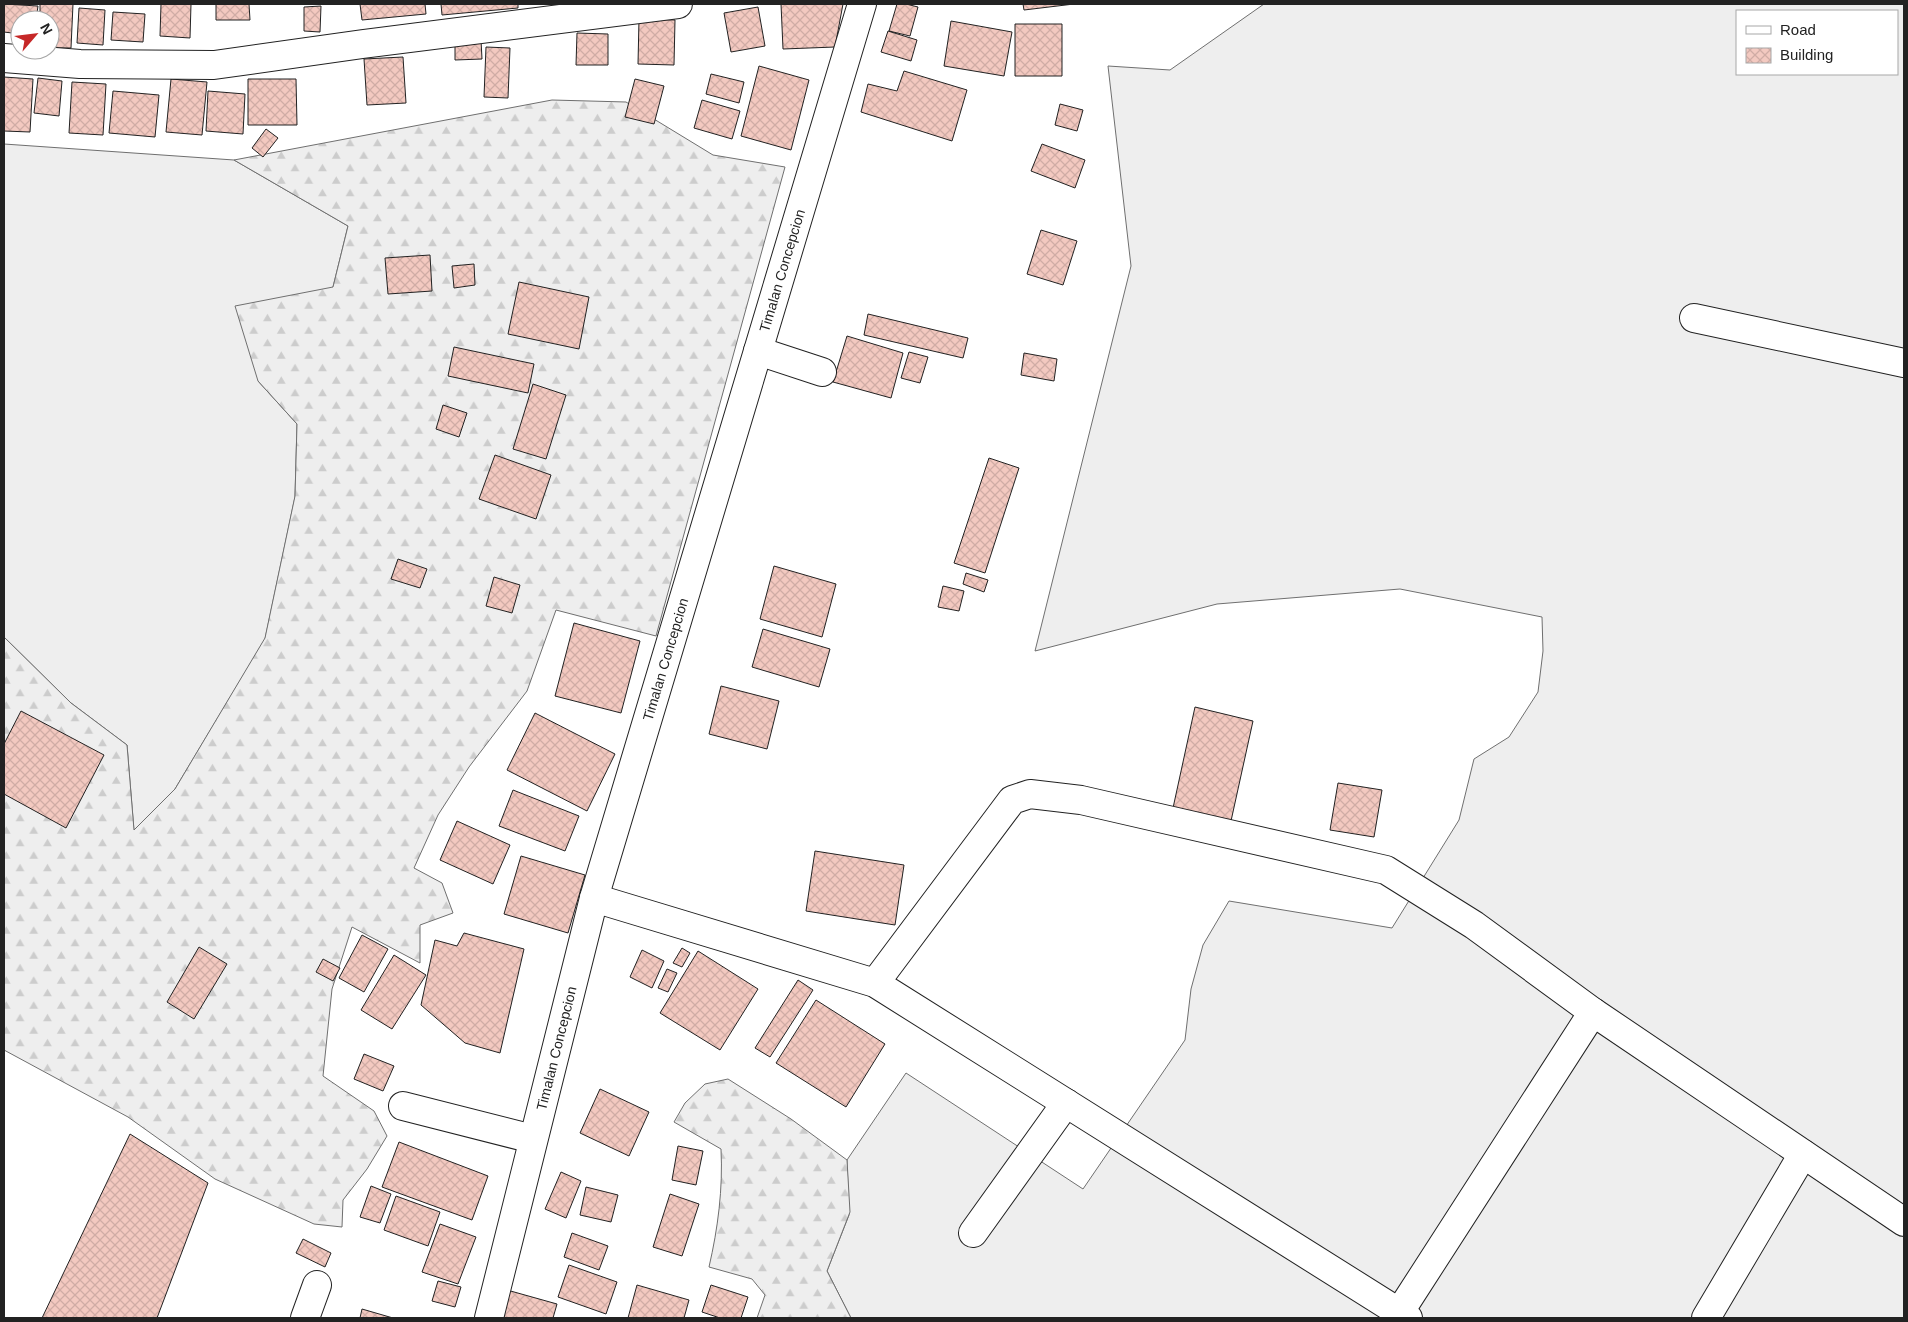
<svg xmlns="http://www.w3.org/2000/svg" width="1908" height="1322" viewBox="0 0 1908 1322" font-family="Helvetica,sans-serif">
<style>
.grass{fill:#eee;stroke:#6f6f6f;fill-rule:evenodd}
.forest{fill:url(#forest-firs);stroke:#6f6f6f}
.building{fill:url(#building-cross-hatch);stroke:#222}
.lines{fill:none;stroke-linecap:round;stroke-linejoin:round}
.minor-casing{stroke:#222;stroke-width:30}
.minor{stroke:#fff;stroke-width:28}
.labels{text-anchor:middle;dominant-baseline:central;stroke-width:4;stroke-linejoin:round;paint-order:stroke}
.street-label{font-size:14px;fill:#222;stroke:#fff}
</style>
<defs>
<pattern id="forest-firs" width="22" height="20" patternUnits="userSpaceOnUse" patternTransform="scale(1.25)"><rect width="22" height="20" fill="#eee"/><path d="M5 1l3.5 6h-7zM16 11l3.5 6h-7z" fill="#ccc"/></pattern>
<pattern id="building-cross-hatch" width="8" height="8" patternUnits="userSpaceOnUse" patternTransform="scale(1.25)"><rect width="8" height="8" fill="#f3c9c0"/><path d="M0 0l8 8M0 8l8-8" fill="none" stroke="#d0aca5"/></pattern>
</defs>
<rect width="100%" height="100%" fill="#fff"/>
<path class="grass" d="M1264,4H1904V1318H851L827,1271L849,1215L847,1160L906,1073L1083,1189L1185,1040L1191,989L1203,945L1229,901L1392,928L1459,820L1474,759L1509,737L1538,692L1543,651L1542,617L1400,589L1217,604L1035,651L1131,266L1108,66L1170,70ZM1737,11H1897V74H1737Z
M4,144L234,160L348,226L333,287L258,381L297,424L295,497L265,639L175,789L134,831L127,745L71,703L4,637Z"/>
<path class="forest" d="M552,100L626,102L713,155L785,167L656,636L556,610L527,691L469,767L438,815L414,868L442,883L453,913L420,925V963L352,927L332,989L323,1076L374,1111L387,1136L367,1169L343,1200L342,1227L314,1224L215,1179L128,1117L4,1050V637L71,703L127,745L134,830L175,789L265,638L295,496L297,424L258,381L235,306L333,287L348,226L234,160Z
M728,1079L791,1119L847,1160L850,1212L827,1271L851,1318H757L765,1295L752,1279L709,1267C718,1228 723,1189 721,1149L674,1122L685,1103L705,1084Z"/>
<path class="building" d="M4,4L38,6L36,20H20V34L4,32Z
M40,4H73L71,48H50V20H40Z
M161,4H191L190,38L160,36Z
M216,4H249L250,20H216Z
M360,4H425L426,14L362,20Z
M441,4H518V8L442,15Z
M781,4H843L835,47L783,49Z
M897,4H906L918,7L910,36L889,31Z
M1023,4H1074L1024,10Z
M321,6L320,32L304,31V7Z
M758,7L765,46L731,52L724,13Z
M79,8L105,10L103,45L77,43Z
M113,12L145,14L143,42L111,40Z
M639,19L675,20L674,65L638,64Z
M951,21L1012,32L1004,76L944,66Z
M1015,24H1062V76H1015Z
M888,31L917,40L911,61L881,52Z
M577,33L608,34V65H576Z
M455,40H481L482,59L455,60Z
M486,47L510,48L508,98L484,97Z
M403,57L406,103L367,105L364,59Z
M759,66L809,80L791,150L741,136Z
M904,71L967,90L952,141L861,112L868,84L897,91Z
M711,74L744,82L739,103L706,94Z
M4,77L33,79L30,132L4,131Z
M38,78L62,81L59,116L34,113Z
M171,79L207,82L202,135L166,132Z
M248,79H296L297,125H248Z
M635,79L664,86L654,124L625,117Z
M72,82L106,84L103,135L69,133Z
M113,91L159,95L155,137L109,133Z
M208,91L245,94L243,134L206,131Z
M702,100L740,111L732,139L694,128Z
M1060,104L1083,110L1077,131L1055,125Z
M266,129L278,138L263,157L252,148Z
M1042,144L1085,160L1075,188L1031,171Z
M1041,230L1077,241L1063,285L1027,274Z
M430,255L432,291L388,294L385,258Z
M474,264L475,285L454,288L452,266Z
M519,282L589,297L579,349L508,334Z
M868,314L968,338L963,358L864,335Z
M847,336L903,353L891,398L833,382Z
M454,347L534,364L528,393L448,376Z
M909,352L928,357L920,383L901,378Z
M1024,353L1057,359L1054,381L1021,375Z
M533,384L566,395L546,459L513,449Z
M443,405L467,413L459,437L436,429Z
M495,455L551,475L536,519L479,499Z
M989,458L1019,468L985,573L954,563Z
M398,559L427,569L420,588L391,579Z
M774,566L836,584L822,637L760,619Z
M966,573L988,580L984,592L963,584Z
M494,577L520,585L512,613L486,606Z
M943,586L964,591L959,611L938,607Z
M574,623L640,641L621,713L555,696Z
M763,629L830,649L819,687L752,667Z
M721,686L779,701L767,749L709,734Z
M1195,707L1253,721L1231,821L1173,808Z
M21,711L104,755L66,828L4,794V744Z
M535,713L615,754L587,811L507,770Z
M1338,783L1382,790L1374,837L1330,830Z
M513,790L579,816L565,851L499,826Z
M457,821L510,845L493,884L440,860Z
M815,851L904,865L895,925L806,911Z
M521,856L585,875L568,933L504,914Z
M464,933L524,949L500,1053L465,1043L421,1005L435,940L457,946Z
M362,935L388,949L364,992L339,978Z
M199,947L227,964L194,1019L167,1002Z
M682,948L690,953L682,967L673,963Z
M642,950L664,961L652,988L630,977Z
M698,951L758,989L720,1050L660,1013Z
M394,955L426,975L392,1029L361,1010Z
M323,959L340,968L333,981L316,972Z
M667,969L677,973L668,992L658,988Z
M798,980L813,990L770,1057L755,1048Z
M816,1000L885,1044L846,1107L776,1063Z
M364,1054L394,1066L383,1091L354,1079Z
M600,1089L649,1112L629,1156L580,1133Z
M130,1134L208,1183L157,1318H42Z
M399,1142L488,1176L472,1220L382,1187Z
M678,1146L703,1151L696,1185L672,1180Z
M561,1172L581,1181L566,1218L545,1209Z
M371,1186L391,1194L380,1223L360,1217Z
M586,1187L618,1195L611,1222L580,1215Z
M670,1194L699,1204L682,1256L653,1247Z
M396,1196L440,1212L428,1246L384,1230Z
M440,1224L476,1237L458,1284L422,1272Z
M572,1233L608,1246L599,1270L564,1257Z
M303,1239L331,1253L325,1267L296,1253Z
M569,1265L617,1282L606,1314L558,1297Z
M438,1281L461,1287L455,1307L432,1301Z
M637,1285L689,1300L684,1318H628Z
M711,1285L748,1297L741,1318H720L702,1312Z
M507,1290L557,1304L553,1318H507L500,1316Z
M362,1309L393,1318H360Z"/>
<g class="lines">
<g class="minor-casing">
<g id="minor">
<path d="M4,58L80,64L214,65L363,44L678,4"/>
<path d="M1694,318L1904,363"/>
<path d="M758,351L822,372"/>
<path d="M594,898L875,983L1408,1318"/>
<path d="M875,983L1012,800L1030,794L1081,800L1386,870L1474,925L1593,1012L1904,1222"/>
<path d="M403,1106L533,1139"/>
<path d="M973,1233L1066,1103"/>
<path d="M1399,1313L1593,1012"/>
<path d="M305,1318L317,1285"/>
<path id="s1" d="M489,1318L594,898L862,4"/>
<path d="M1706,1318L1803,1154"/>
</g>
</g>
<use href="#minor" class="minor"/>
</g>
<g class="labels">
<g class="street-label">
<text stroke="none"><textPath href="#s1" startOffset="1088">Timalan Concepcion</textPath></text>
<text stroke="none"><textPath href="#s1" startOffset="682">Timalan Concepcion</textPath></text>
<text stroke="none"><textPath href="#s1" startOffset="278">Timalan Concepcion</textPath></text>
</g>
</g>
<rect width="1908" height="1322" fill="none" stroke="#222222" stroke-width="10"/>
<rect x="1736" y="10" width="162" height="65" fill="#ffffff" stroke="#a7a7a7"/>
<rect x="1746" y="26" width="25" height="8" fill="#ffffff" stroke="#a7a7a7"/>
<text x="1780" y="35" font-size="15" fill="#222222">Road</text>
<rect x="1746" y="48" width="25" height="15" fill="url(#building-cross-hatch)" stroke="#a7a7a7"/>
<text x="1780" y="60" font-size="15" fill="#222222">Building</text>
<g transform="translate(35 35) rotate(62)"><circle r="24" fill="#ffffff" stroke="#a7a7a7"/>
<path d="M0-4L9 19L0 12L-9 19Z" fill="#c62828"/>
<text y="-8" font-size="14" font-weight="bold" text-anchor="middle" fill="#222222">N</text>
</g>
</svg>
